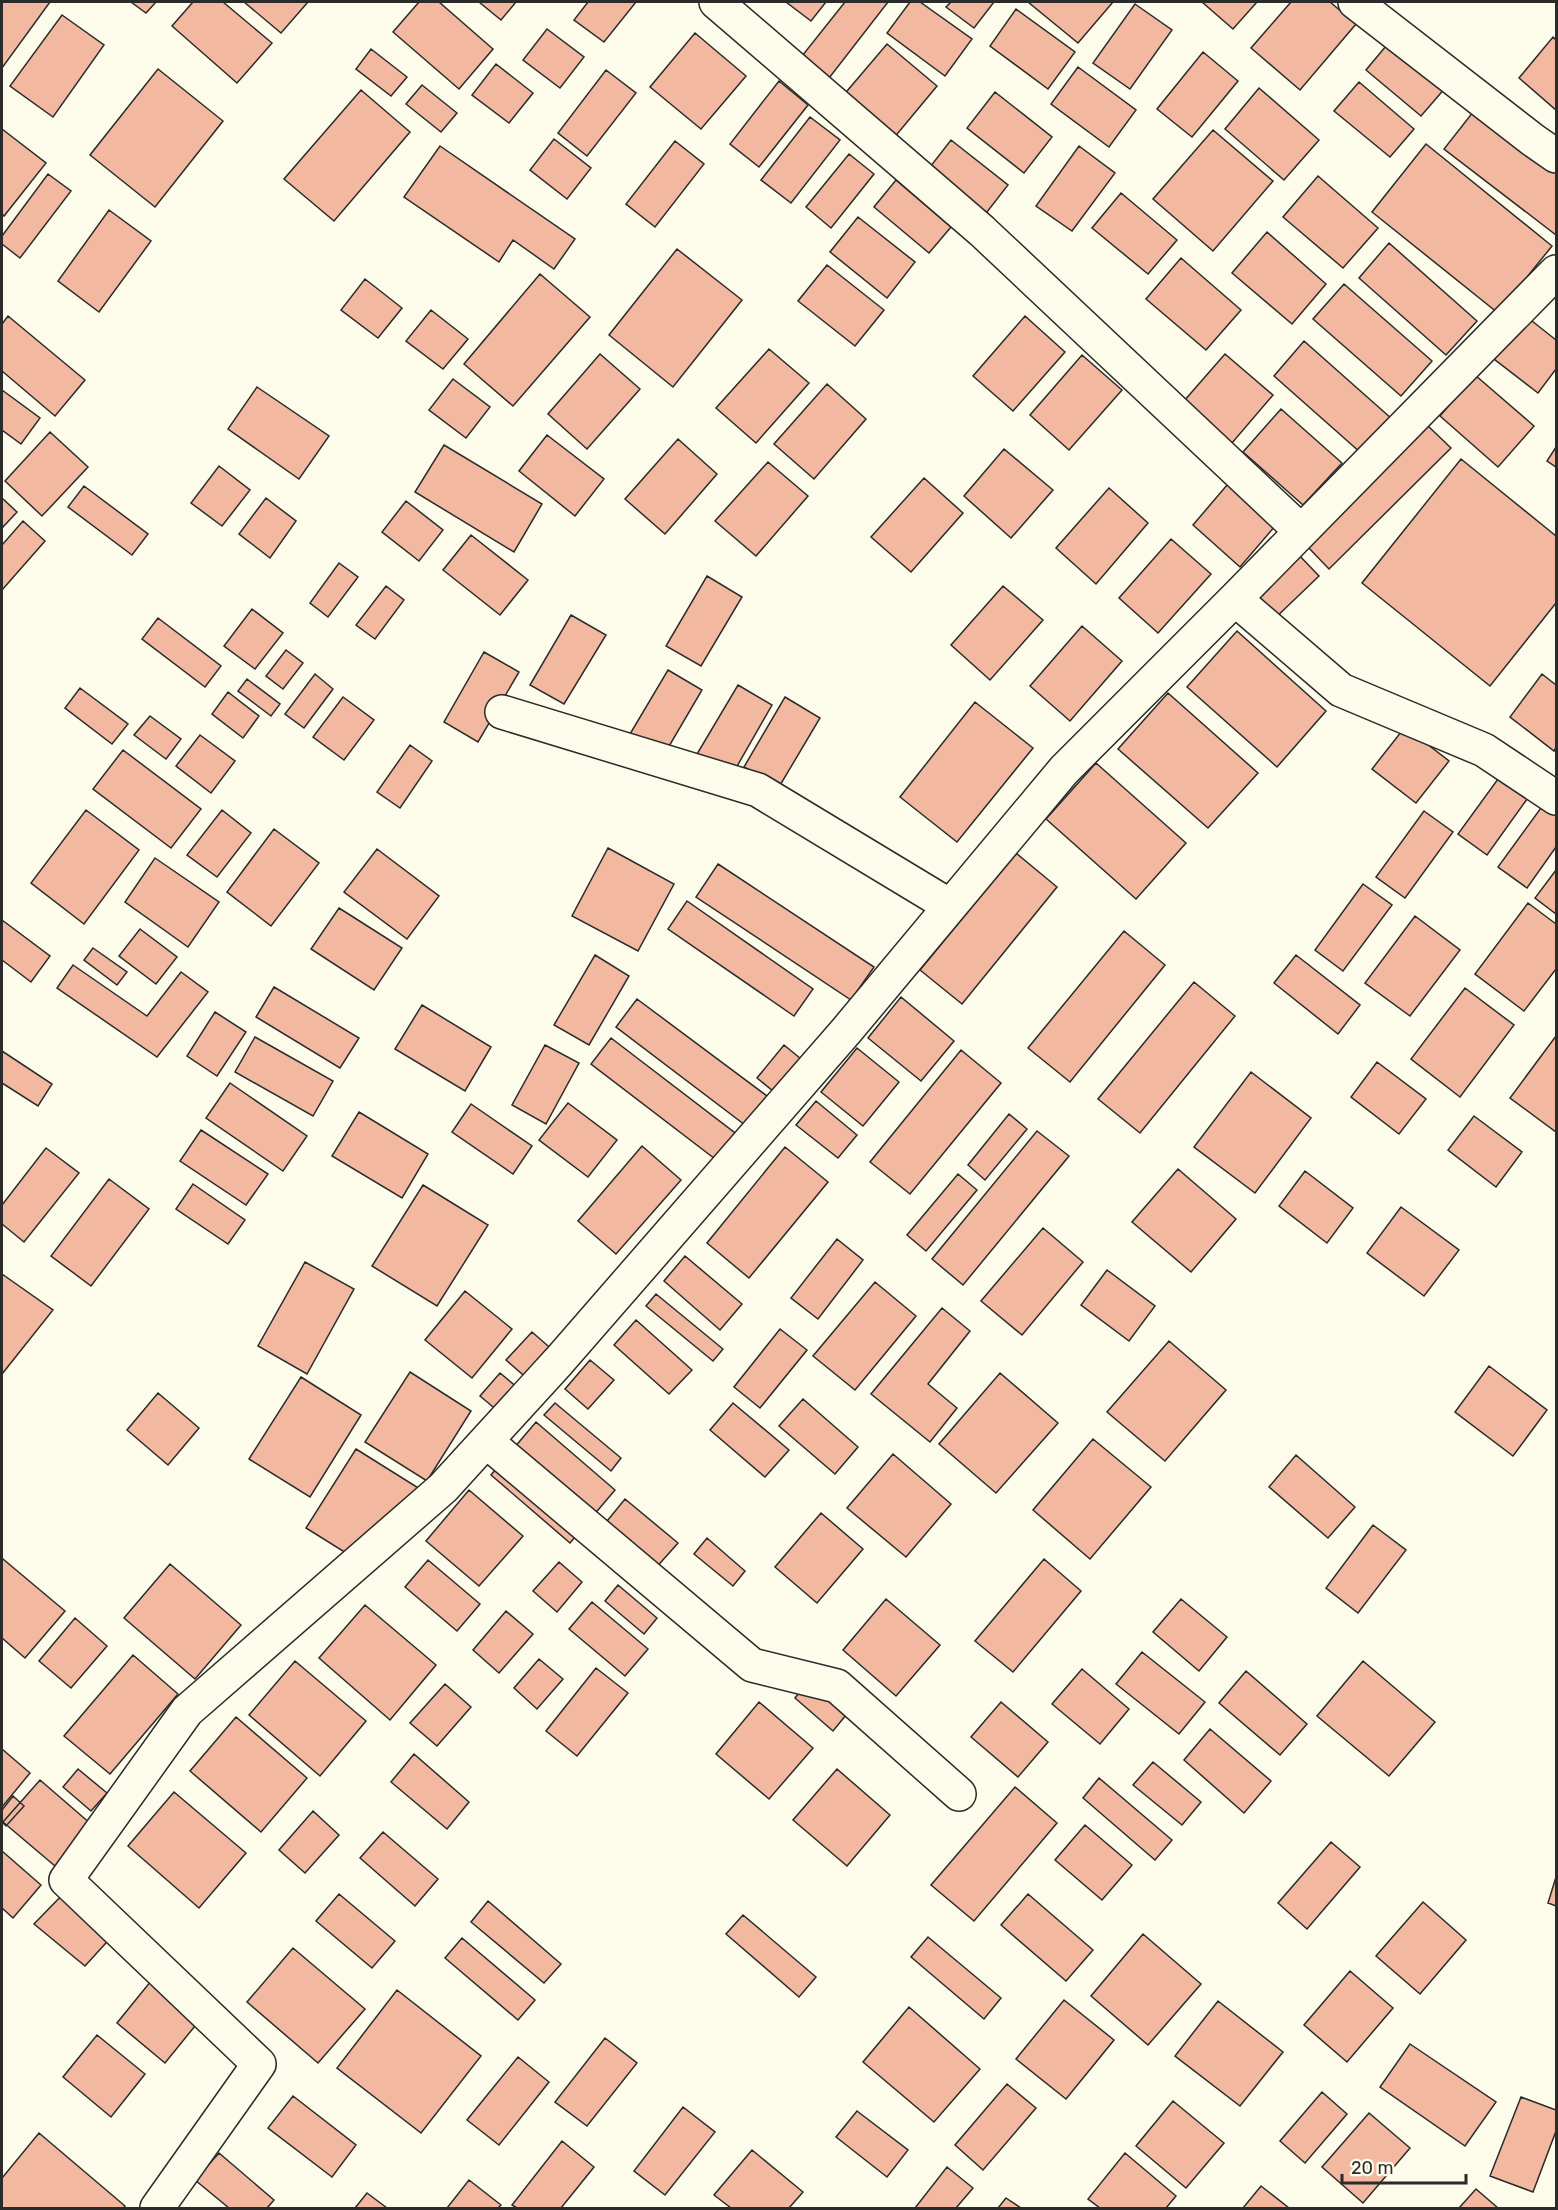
<svg xmlns="http://www.w3.org/2000/svg" width="1558" height="2210" viewBox="0 0 1558 2210" font-family="Rubik,sans-serif">
<style>
.building{fill:#f2b8a0;stroke:#2b2b2b;stroke-width:1.5}
.lines{fill:none;stroke-linecap:round;stroke-linejoin:round}
.minor-casing{stroke:#2b2b2b;stroke-width:36}
.minor{stroke:#fdfbea;stroke-width:33}
</style>
<rect width="100%" height="100%" fill="#fdfbea"/>
<path class="building" d="M2,2H50L2,68Z
M131,2H156L146,13Z
M193,2H223L272,43L237,83L172,26Z
M244,2H308L281,33Z
M419,2H439L493,49L459,89L393,32Z
M479,2H516L501,20Z
M588,2H636L604,42L574,20Z
M786,2H826L811,21Z
M845,2H888L826,82L798,61Z
M910,2H920L972,39L945,76L887,33Z
M951,2H994L974,28L946,7Z
M1028,2H1113L1078,43Z
M1202,2H1257L1233,29Z
M1291,2H1330L1356,24L1300,90L1251,48Z
M1135,4L1172,30L1130,89L1093,63Z
M1016,9L1075,52L1048,89L990,46Z
M62,15L104,45L53,117L10,86Z
M547,29L584,57L560,88L523,60Z
M695,33L746,76L701,129L650,87Z
M1553,37L1556,40V110L1519,78Z
M1391,40L1446,87L1421,116L1366,70Z
M887,44L937,86L893,139L842,97Z
M371,49L407,77L391,96L356,69Z
M1203,52L1238,81L1192,137L1157,109Z
M496,64L533,93L509,123L472,95Z
M1078,67L1136,110L1109,147L1051,104Z
M158,69L223,121L155,207L90,155Z
M606,70L636,93L587,156L558,133Z
M779,81L808,105L759,167L730,144Z
M1359,82L1414,129L1390,157L1334,111Z
M422,85L457,113L441,132L406,104Z
M1259,88L1319,140L1284,180L1225,129Z
M361,90L410,132L334,221L284,179Z
M995,92L1052,137L1024,173L967,128Z
M1477,107L1556,168V235L1444,149Z
M810,117L840,140L791,203L761,180Z
M2,129L46,163L4,216L2,214Z
M1213,130L1273,181L1213,251L1153,199Z
M554,139L591,168L567,199L530,170Z
M951,140L1008,185L980,221L923,176Z
M675,141L704,164L655,227L626,204Z
M1426,144L1552,246L1498,313L1372,212Z
M440,146L575,239L554,269L513,240L499,262L404,197Z
M1079,146L1115,173L1072,231L1036,206Z
M849,154L874,174L831,228L806,207Z
M48,174L71,191L20,258L2,244V236Z
M1318,176L1378,228L1343,268L1283,217Z
M896,180L951,227L929,253L874,207Z
M1121,193L1177,240L1148,274L1092,228Z
M109,210L151,241L99,312L58,281Z
M858,217L915,262L887,298L830,252Z
M1267,232L1326,284L1292,324L1232,273Z
M1389,243L1477,321L1446,355L1359,278Z
M677,249L742,300L673,387L609,335Z
M1181,258L1241,310L1206,350L1146,299Z
M827,265L884,310L855,346L798,301Z
M540,274L590,317L513,406L464,364Z
M365,279L402,308L378,338L341,310Z
M1344,284L1432,361L1401,396L1313,319Z
M431,310L468,339L443,369L406,341Z
M8,316L85,380L55,416L2,371V324Z
M1025,316L1065,352L1013,411L973,376Z
M1527,317L1556,340V369L1538,393L1494,359Z
M1304,341L1392,419L1361,453L1274,376Z
M769,349L809,383L756,443L716,408Z
M600,354L640,389L587,449L548,414Z
M1225,354L1273,395L1232,443L1184,401Z
M1082,355L1122,390L1069,450L1030,415Z
M1475,375L1534,426L1498,467L1440,416Z
M453,379L490,407L466,438L429,410Z
M827,384L866,419L814,479L774,444Z
M257,387L329,436L299,479L228,429Z
M2,390L40,418L21,444L2,430Z
M1281,409L1342,463L1303,505L1243,452Z
M1427,425L1451,448L1329,569L1306,545Z
M50,432L88,467L42,516L5,481Z
M547,435L604,479L575,516L519,471Z
M678,439L717,474L665,534L625,499Z
M444,445L542,504L514,552L415,492Z
M1556,447V467L1547,461Z
M1004,449L1053,490L1011,538L964,496Z
M1461,459L1556,536V603L1490,686L1362,583Z
M768,462L808,496L756,556L715,521Z
M219,466L250,490L222,526L191,503Z
M924,478L963,513L911,572L871,537Z
M1233,478L1281,519L1240,567L1193,525Z
M84,486L148,534L132,555L68,507Z
M1109,488L1148,523L1096,584L1056,548Z
M2,498L17,512L2,528Z
M266,498L296,521L270,558L239,534Z
M406,501L443,530L419,561L382,532Z
M23,521L45,541L2,590V545Z
M471,535L528,580L500,615L443,570Z
M1171,539L1211,574L1158,633L1119,598Z
M1296,552L1319,576L1270,623L1247,600Z
M339,563L358,577L328,617L310,603Z
M707,576L742,597L701,666L666,646Z
M386,586L404,600L375,639L356,625Z
M1003,586L1043,620L990,680L951,645Z
M252,609L283,633L255,669L224,646Z
M571,615L606,635L564,704L530,685Z
M158,618L221,666L205,687L142,639Z
M1082,626L1122,661L1070,721L1030,686Z
M1237,631L1326,711L1277,767L1187,687Z
M286,650L303,663L283,689L266,676Z
M484,652L519,672L478,742L444,722Z
M668,670L702,690L661,760L627,739Z
M315,674L333,689L304,728L285,714Z
M1542,674L1556,685V747L1554,751L1510,717Z
M247,679L280,704L271,716L238,691Z
M738,685L772,705L732,775L697,754Z
M80,688L128,724L112,744L65,708Z
M228,692L259,716L243,738L212,714Z
M1168,693L1258,773L1208,828L1118,749Z
M343,697L374,720L344,760L313,737Z
M785,697L820,718L779,787L744,767Z
M975,702L1033,748L957,842L900,797Z
M150,716L181,739L166,759L134,735Z
M1405,727L1449,761L1416,803L1372,769Z
M200,735L235,761L211,793L176,766Z
M410,745L432,761L400,808L377,792Z
M123,750L201,809L171,848L93,789Z
M1096,763L1186,843L1136,899L1046,819Z
M1506,768L1535,788L1487,855L1458,834Z
M1546,801L1556,809V847L1527,888L1498,867Z
M86,810L139,850L84,924L31,883Z
M222,810L251,833L217,877L187,855Z
M1424,811L1453,832L1405,898L1376,877Z
M274,829L319,863L271,926L227,892Z
M608,848L674,884L638,951L572,916Z
M377,849L439,896L407,939L344,892Z
M1016,853L1057,887L962,1004L920,970Z
M155,858L219,902L188,947L125,902Z
M718,864L874,967L851,1000L696,897Z
M1556,870V914L1535,898Z
M1363,884L1392,905L1343,971L1315,950Z
M687,901L813,989L794,1016L668,929Z
M1528,903L1556,924V969L1524,1011L1475,974Z
M339,908L402,948L374,990L311,949Z
M1415,916L1460,950L1410,1016L1365,983Z
M2,920L50,956L31,982L2,960Z
M140,929L177,957L156,984L119,956Z
M1124,931L1165,965L1070,1082L1028,1048Z
M93,948L127,972L117,985L84,960Z
M595,955L629,976L589,1045L554,1025Z
M1296,955L1360,1005L1338,1034L1274,983Z
M73,965L147,1016L181,972L208,992L157,1057L57,988Z
M1194,982L1235,1016L1140,1133L1098,1099Z
M274,987L359,1038L340,1068L256,1017Z
M1465,988L1514,1025L1460,1097L1411,1059Z
M901,997L954,1041L921,1081L868,1038Z
M637,999L771,1099L749,1128L616,1027Z
M422,1005L491,1047L465,1091L395,1049Z
M215,1012L246,1032L217,1076L187,1056Z
M1556,1036V1132L1510,1098Z
M255,1037L333,1081L313,1116L235,1072Z
M611,1038L739,1136L719,1162L591,1064Z
M545,1045L579,1063L546,1124L512,1105Z
M784,1045L806,1063L779,1096L757,1078Z
M857,1048L899,1082L863,1126L821,1092Z
M961,1050L1001,1083L910,1194L870,1162Z
M2,1051L52,1084L38,1106L2,1083Z
M1377,1062L1426,1099L1399,1134L1351,1097Z
M1251,1072L1311,1118L1255,1193L1194,1147Z
M230,1083L307,1136L283,1171L206,1118Z
M816,1101L857,1135L838,1158L796,1125Z
M568,1103L617,1140L588,1177L539,1140Z
M471,1104L532,1146L513,1174L452,1132Z
M359,1112L428,1154L402,1198L332,1156Z
M1009,1114L1027,1129L985,1180L968,1165Z
M1474,1116L1522,1152L1496,1187L1448,1150Z
M201,1130L268,1174L246,1205L180,1161Z
M1037,1131L1069,1156L963,1285L932,1259Z
M642,1146L681,1180L616,1254L578,1221Z
M785,1147L828,1182L749,1278L707,1243Z
M46,1148L79,1173L24,1242L2,1224V1205Z
M1178,1169L1236,1219L1191,1272L1132,1222Z
M1305,1171L1353,1208L1327,1243L1279,1206Z
M958,1174L977,1190L926,1251L907,1235Z
M109,1179L149,1209L91,1286L51,1256Z
M193,1184L245,1220L228,1244L176,1209Z
M423,1185L488,1225L437,1306L372,1266Z
M1401,1207L1459,1250L1424,1296L1367,1253Z
M1043,1228L1083,1262L1022,1335L981,1301Z
M837,1239L863,1260L818,1319L791,1298Z
M685,1256L742,1304L720,1330L664,1281Z
M305,1262L354,1289L307,1374L258,1346Z
M1107,1270L1155,1306L1129,1341L1081,1305Z
M2,1274L53,1310L2,1374Z
M875,1282L916,1316L855,1390L813,1356Z
M465,1291L512,1329L472,1378L425,1340Z
M656,1294L723,1349L713,1361L646,1306Z
M942,1308L970,1331L928,1384L957,1408L930,1442L871,1394Z
M636,1320L692,1370L669,1394L614,1345Z
M780,1329L807,1350L760,1408L734,1387Z
M532,1332L555,1352L530,1381L506,1360Z
M1169,1341L1226,1390L1165,1461L1107,1412Z
M590,1360L614,1380L588,1409L565,1389Z
M1489,1366L1547,1410L1513,1456L1455,1412Z
M410,1372L471,1411L427,1481L365,1442Z
M500,1373L518,1388L499,1412L480,1396Z
M1000,1373L1058,1423L996,1493L939,1444Z
M301,1377L361,1415L310,1497L249,1459Z
M158,1393L199,1428L168,1465L127,1430Z
M803,1399L858,1447L835,1474L779,1426Z
M555,1403L621,1458L611,1471L544,1415Z
M733,1403L789,1450L765,1477L710,1430Z
M536,1422L615,1490L570,1543L491,1475Z
M1093,1439L1151,1487L1090,1559L1033,1510Z
M356,1449L420,1489L370,1568L306,1528Z
M893,1454L951,1504L906,1557L847,1508Z
M1296,1455L1355,1507L1328,1538L1269,1487Z
M469,1490L523,1536L479,1586L426,1541Z
M625,1499L678,1543L654,1570L603,1526Z
M821,1513L863,1549L817,1603L775,1567Z
M1373,1525L1406,1550L1358,1613L1326,1588Z
M707,1538L745,1571L733,1586L694,1554Z
M3,1559L65,1611L25,1658L2,1638V1561Z
M1044,1559L1081,1591L1013,1672L975,1641Z
M428,1560L480,1604L457,1631L405,1587Z
M559,1562L582,1582L557,1612L533,1591Z
M170,1564L241,1625L195,1679L124,1618Z
M618,1585L657,1618L644,1634L605,1601Z
M886,1599L940,1645L896,1696L843,1650Z
M1181,1599L1227,1637L1199,1671L1153,1632Z
M592,1602L648,1649L625,1676L569,1629Z
M365,1605L436,1665L390,1720L319,1658Z
M506,1611L533,1634L499,1673L473,1650Z
M75,1618L107,1646L71,1688L39,1661Z
M1142,1652L1205,1702L1179,1734L1116,1684Z
M133,1655L178,1694L110,1774L64,1736Z
M539,1659L563,1679L537,1709L514,1688Z
M295,1661L366,1721L320,1776L249,1715Z
M1363,1661L1435,1722L1389,1776L1317,1716Z
M596,1668L628,1693L577,1756L546,1731Z
M1082,1669L1129,1709L1100,1744L1052,1704Z
M1246,1671L1307,1724L1280,1755L1219,1703Z
M807,1683L846,1715L833,1731L795,1698Z
M445,1684L471,1707L437,1746L410,1723Z
M759,1702L813,1748L769,1799L716,1754Z
M1001,1702L1048,1742L1018,1777L971,1737Z
M236,1717L307,1778L261,1832L190,1771Z
M1210,1729L1271,1781L1244,1813L1184,1760Z
M2,1749L30,1773L2,1807Z
M414,1754L469,1802L447,1829L391,1782Z
M1153,1762L1201,1802L1182,1825L1133,1785Z
M78,1769L107,1793L91,1811L63,1787Z
M837,1769L890,1815L847,1866L793,1820Z
M1099,1778L1172,1840L1155,1860L1083,1798Z
M40,1780L91,1824L55,1866L3,1822Z
M1015,1787L1057,1823L974,1921L931,1885Z
M174,1792L246,1853L199,1908L128,1846Z
M13,1796L24,1806L6,1826L2,1822V1810Z
M313,1811L339,1835L305,1873L279,1850Z
M1085,1825L1132,1865L1102,1900L1055,1860Z
M383,1832L438,1879L415,1906L360,1858Z
M1331,1842L1360,1867L1307,1929L1278,1903Z
M2,1851L41,1885L13,1918L2,1908Z
M1556,1877V1906L1548,1903Z
M68,1889L115,1933L85,1966L34,1924Z
M339,1894L395,1941L372,1968L316,1921Z
M1028,1894L1093,1950L1066,1981L1001,1925Z
M488,1901L561,1964L544,1983L471,1922Z
M1423,1902L1466,1940L1420,1994L1376,1956Z
M743,1915L816,1977L799,1997L726,1934Z
M1143,1934L1201,1984L1148,2045L1091,1996Z
M928,1937L1001,1998L984,2019L911,1957Z
M462,1938L535,2000L518,2020L445,1958Z
M293,1948L365,2009L318,2063L247,2002Z
M1350,1971L1393,2008L1347,2062L1304,2025Z
M151,1981L199,2021L165,2063L117,2023Z
M397,1990L481,2056L421,2133L337,2068Z
M1064,2000L1114,2040L1066,2099L1016,2059Z
M1218,2001L1283,2052L1240,2106L1175,2056Z
M909,2007L980,2069L934,2122L863,2062Z
M97,2035L145,2074L111,2117L63,2077Z
M605,2038L637,2063L587,2126L555,2102Z
M1410,2044L1496,2102L1465,2146L1380,2087Z
M518,2057L549,2082L499,2145L467,2120Z
M1007,2084L1036,2108L983,2170L955,2145Z
M1322,2092L1347,2114L1305,2163L1280,2141Z
M293,2096L356,2145L332,2177L268,2128Z
M1521,2097L1556,2110V2131L1533,2192L1490,2176Z
M1173,2101L1224,2143L1186,2188L1136,2146Z
M683,2107L715,2132L665,2195L634,2171Z
M857,2111L908,2150L887,2177L836,2137Z
M1369,2113L1410,2148L1363,2203L1322,2167Z
M39,2133L125,2206L123,2208H2V2178Z
M562,2141L594,2167L561,2208H517L512,2205Z
M752,2150L803,2192L789,2208H731L714,2195Z
M219,2153L274,2200L267,2208H229L195,2180Z
M1125,2153L1176,2196L1166,2208H1100L1088,2199Z
M947,2167L973,2188L956,2208H915Z
M469,2180L501,2205L498,2208H447Z
M1261,2186L1289,2208H1243Z
M1476,2189L1498,2208H1459Z
M367,2193L387,2208H355Z
M1006,2198L1021,2208H998Z"/>
<g class="lines">
<g class="minor-casing">
<path id="minor" d="M716,2L982,231L1301,531
M1355,2L1533,140L1556,156
M1235,599L1341,690L1484,750L1556,798
M502,712L758,790L950,906
M486,1441L752,1665L837,1686L959,1794
M157,2208L259,2064L66,1880L187,1711L443,1488L559,1361L847,1030L1064,770L1235,599L1556,272"/>
</g>
<use href="#minor" class="minor"/>
</g>
<rect width="1558" height="2210" fill="none" stroke="#2b2b2b" stroke-width="6"/>
<path d="M1342 2174v9h124v-9" fill="none" stroke="#2b2b2b" stroke-width="3"/>
<text x="1351" y="2174" font-size="18" fill="#2b2b2b" stroke="#fdfbea" stroke-width="4.5" paint-order="stroke">20 m</text>
</svg>
